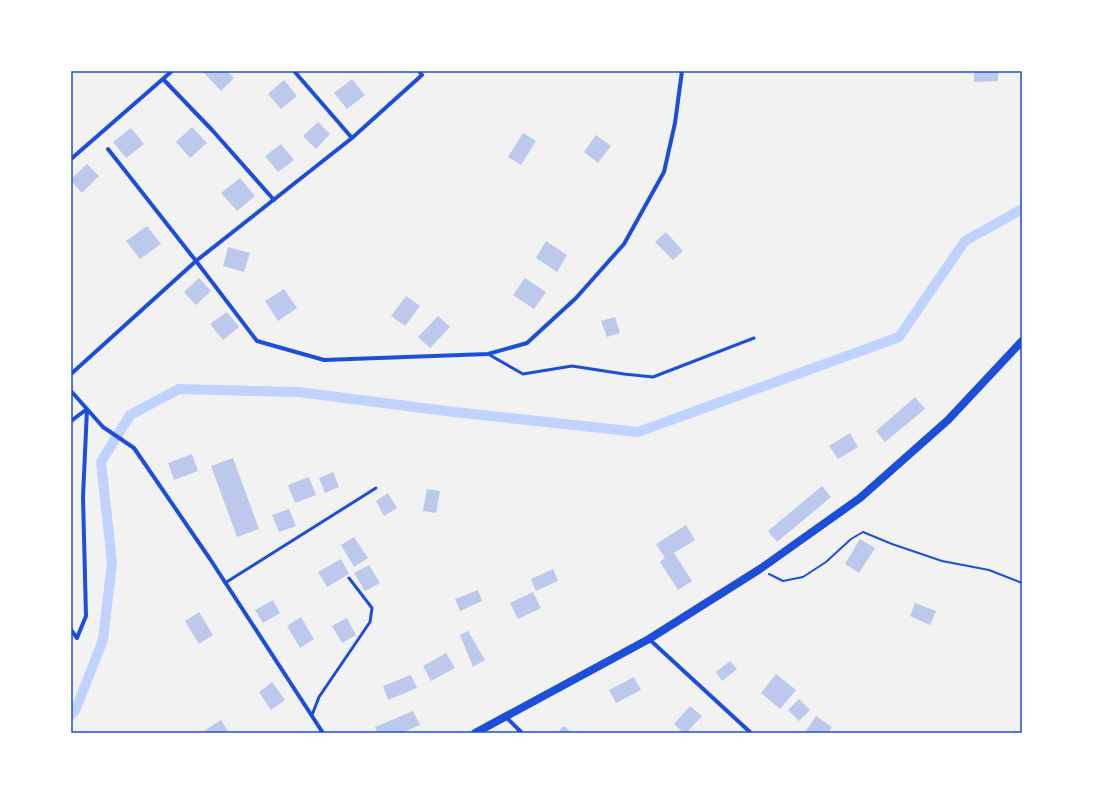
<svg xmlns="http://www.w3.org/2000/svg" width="1093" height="804" viewBox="0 0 1093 804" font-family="'Open Sans',sans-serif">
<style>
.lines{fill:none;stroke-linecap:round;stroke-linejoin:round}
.canal{stroke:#bfd3fe;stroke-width:10}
.building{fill:#bdc9ec}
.path{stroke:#1d4ed8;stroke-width:2}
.service{stroke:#1d4ed8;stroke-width:3}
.minor{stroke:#1d4ed8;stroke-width:4}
.secondary{stroke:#1d4ed8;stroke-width:8}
.neatline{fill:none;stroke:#1d4ed8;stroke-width:1.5}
</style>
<rect width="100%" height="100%" fill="#f2f2f2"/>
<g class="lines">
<path class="canal" d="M71,715L75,711L103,640L112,562L101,462L130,415L179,389L298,392L454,412L638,432L899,337L965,241L1022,209"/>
</g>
<path class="building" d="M202,71H227L234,78L221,91Z
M974,71H998V81L974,82Z
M352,79L365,95L347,109L334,93Z
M284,80L297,96L281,109L268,94Z
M318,122L330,134L316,149L303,136Z
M192,127L207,143L190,158L176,142Z
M131,128L144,144L126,158L113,142Z
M523,133L536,141L521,165L508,157Z
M596,135L611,146L598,163L584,152Z
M281,144L294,160L278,172L265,156Z
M87,164L99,176L82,193L71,181V179Z
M240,178L255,196L237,211L221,193Z
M147,226L161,244L140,259L126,241Z
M666,232L683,251L673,260L655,242Z
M546,241L567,255L557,272L536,258Z
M228,247L250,253L244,272L223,266Z
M199,278L211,291L196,305L184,292Z
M525,278L546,292L534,309L513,295Z
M284,289L297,308L278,321L265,301Z
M406,296L420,306L405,326L391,316Z
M227,312L239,327L223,340L210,324Z
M438,316L450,327L430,348L418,337Z
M615,317L620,333L607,337L601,321Z
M915,397L925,409L885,442L876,431Z
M850,433L858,447L838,459L829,446Z
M192,454L198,471L174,480L168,463Z
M233,458L259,529L237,537L211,466Z
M333,472L339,487L325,493L319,478Z
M309,477L316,495L295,503L288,485Z
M822,486L831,497L777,542L768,531Z
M427,489L440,491L436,513L423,511Z
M388,493L397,508L384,516L376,501Z
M289,509L296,526L279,532L272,515Z
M686,525L695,540L674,553L692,581L678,590L660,562L665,558L656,544Z
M354,537L368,558L354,567L341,545Z
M860,539L875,548L859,573L845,564Z
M341,559L349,574L327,587L318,572Z
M369,565L380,583L365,591L354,573Z
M553,569L558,581L536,591L531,579Z
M478,590L482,601L460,611L455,599Z
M533,592L541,608L518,619L510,603Z
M273,600L280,613L263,623L255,610Z
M915,603L936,611L930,625L910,616Z
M199,612L213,635L199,644L185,621Z
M301,617L314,639L300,648L287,626Z
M347,618L356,635L342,643L332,626Z
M468,631L485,660L473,667L460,635Z
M446,653L455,668L431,681L423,666Z
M730,661L737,669L722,681L716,672Z
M776,674L796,690L780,709L761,693Z
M411,675L417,688L388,700L383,686Z
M634,677L641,690L616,703L609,690Z
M272,682L285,700L271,710L259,692Z
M799,699L810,710L799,721L788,710Z
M690,706L702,716L686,733H684L674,724Z
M413,711L420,725L401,733H378L375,727Z
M816,716L832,727L828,733H810L806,731Z
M221,720L229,733H201Z
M564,726L572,733H557Z"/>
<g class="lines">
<path class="path" d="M769,574L783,581L803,577L826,562L851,539L863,532L892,544L942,561L989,570L1022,583"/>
<path class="service" d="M488,354L523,374L572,366L624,374L653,377L754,338
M225,583L376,488
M312,715L319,697L370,622L372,608L349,578"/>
<path class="minor" d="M294,71L352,138
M163,79L213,131L274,200
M108,149L196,261L257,341L324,360L488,354L527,343L576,298L624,244L664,172L675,123L682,71
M71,159L172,71
M71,374L196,261L352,138L422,75L419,71
M71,391L103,427L134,448L210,559L323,733
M71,421L87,409
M71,630L77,638L86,616L83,497L87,409
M649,639L751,733
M506,717L522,733"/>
<path class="secondary" d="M475,733L649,639L760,569L860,498L948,420L1022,341"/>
</g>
<rect width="1093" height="804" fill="none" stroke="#ffffff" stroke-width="144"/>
<rect x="72" y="72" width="949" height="660" class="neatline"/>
</svg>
